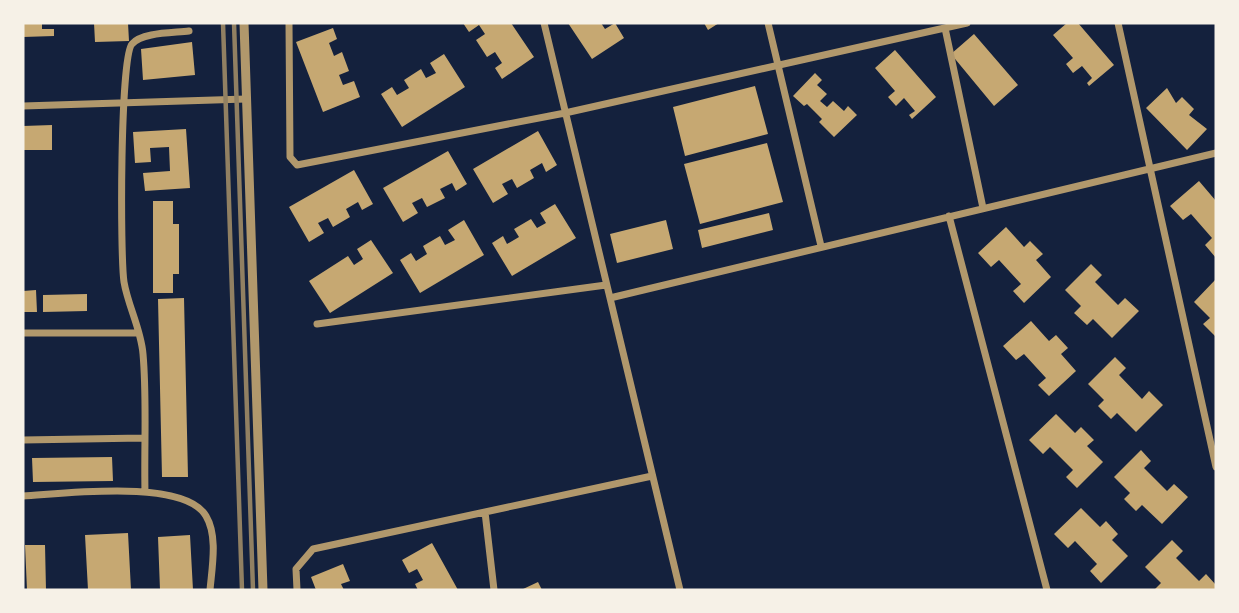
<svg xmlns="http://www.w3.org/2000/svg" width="1239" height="613" viewBox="0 0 1239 613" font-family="'Golos Text',sans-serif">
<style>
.building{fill:#c6a872}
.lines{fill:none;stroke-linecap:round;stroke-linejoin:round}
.minor{stroke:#b1986c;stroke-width:7}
.tertiary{stroke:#b1986c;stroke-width:9}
.rail{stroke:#918062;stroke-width:4.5}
</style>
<rect width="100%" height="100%" fill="#14213d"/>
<path class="building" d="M23,23H42V29H54V36L23,37Z
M94,23H128L129,41L95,42Z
M463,23H511L534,57L502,79L495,68L502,63L495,52L487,57L476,40L485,34L479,25L469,32Z
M568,23H601L605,29L615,23L624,38L592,59Z
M704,23H719L708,30Z
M1067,23H1078L1114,65L1089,86L1087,83L1092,78L1082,66L1073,73L1066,64L1073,58L1053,35Z
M333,28L337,39L329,43L334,56L342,52L349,71L339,75L343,85L354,81L360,97L323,112L296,42Z
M974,34L1018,85L994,106L951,54Z
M192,42L195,75L143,80L141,49Z
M895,50L936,97L912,119L909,115L915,111L904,98L896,106L888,97L895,91L875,68Z
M444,54L465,87L402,127L381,94L392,87L397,95L409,88L404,80L421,69L426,78L436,73L430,63Z
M815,73L822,80L817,85L827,94L820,101L827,107L833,101L844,111L848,106L857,115L834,137L819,122L822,119L807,104L804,106L793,96Z
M755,86L768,134L685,156L673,107Z
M1167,88L1176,103L1182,97L1194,109L1189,115L1207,129L1187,150L1146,108Z
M52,125V150H23V126Z
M186,129L190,188L145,191L143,173L170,171L169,147L150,148L151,162L135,163L133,132Z
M538,131L557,165L546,172L542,163L530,170L534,178L517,188L512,179L502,184L508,194L493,203L473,169Z
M767,143L783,202L700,224L684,164Z
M448,151L467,184L456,191L452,183L440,189L445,198L427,207L422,198L412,203L418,213L403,222L383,188Z
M354,170L373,204L362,210L358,202L346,209L350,217L333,227L328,218L318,223L324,233L309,242L289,207Z
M1199,181L1216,201V258L1205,245L1212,238L1191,214L1183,220L1170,206Z
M153,201H173V224H179V274H173V293H153Z
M555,204L576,238L512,276L492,243L503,236L507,244L519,237L514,229L531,219L537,228L546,223L540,213Z
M769,213L773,230L702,248L698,230Z
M464,220L484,255L420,293L400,260L411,253L416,261L427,254L423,246L440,236L445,245L455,240L448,230Z
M666,220L673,249L617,263L610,234Z
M1006,227L1024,247L1030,241L1043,254L1036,260L1051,277L1024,303L1013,291L1021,284L999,260L991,267L978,253Z
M371,240L393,273L330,313L309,281L348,256L354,265L363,259L357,249Z
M1091,264L1102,275L1095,282L1118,305L1125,298L1139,311L1112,338L1093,319L1087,325L1074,313L1081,306L1065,290Z
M1216,279V337L1203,324L1210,318L1194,302Z
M36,290L37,312H23V291Z
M87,294V311L43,312V295Z
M184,298L188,477H162L158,299Z
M1031,321L1049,341L1056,335L1068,348L1061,354L1076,371L1049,396L1038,385L1046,378L1024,354L1016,360L1003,346Z
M1115,357L1126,368L1119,375L1142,399L1149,391L1163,405L1136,432L1117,413L1111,419L1098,406L1104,400L1088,384Z
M1056,414L1075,433L1081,427L1094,440L1087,446L1103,462L1077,488L1066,477L1073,470L1050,447L1043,454L1029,440Z
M1141,450L1151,461L1144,468L1167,491L1174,484L1188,497L1162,524L1142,505L1136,511L1124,499L1130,493L1114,477Z
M112,457L113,481L33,482L32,458Z
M1081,508L1100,527L1106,521L1118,534L1112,540L1128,556L1101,583L1090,571L1097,564L1075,541L1068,548L1054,534Z
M128,533L131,590H88L85,535Z
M190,535L193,590H160L158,537Z
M1172,540L1183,551L1176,558L1199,581L1206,574L1216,585V590H1154L1161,583L1145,567Z
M432,543L458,590H418L415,584L423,580L417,569L409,573L402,560Z
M25,545H45L46,590H27Z
M343,564L350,581L341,584L344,590H316L311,577Z
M538,582L542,590H521Z"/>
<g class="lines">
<path class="minor" d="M289,23L290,157L297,165L565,113L967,23
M544,23L610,298
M768,23L821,246
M1118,23L1216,467
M945,28L983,208
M23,106L246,99
M949,216L1047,590
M317,324L606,285
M23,333H138
M23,440L143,438
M145,492C144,446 147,399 143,354C141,329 128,306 124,282C120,255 120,57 132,44C142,32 174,33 189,31
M23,496C62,494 184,478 206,516C218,536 212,567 210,590
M485,512L494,590
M297,590L296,569L313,549L652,476
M680,590L610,298L1216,153"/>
<path class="tertiary" d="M244,23L263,590"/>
<path class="rail" d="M223,23L242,590
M234,23L253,590"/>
</g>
<rect width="1239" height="613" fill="none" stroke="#f6f1e7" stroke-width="49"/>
</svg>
